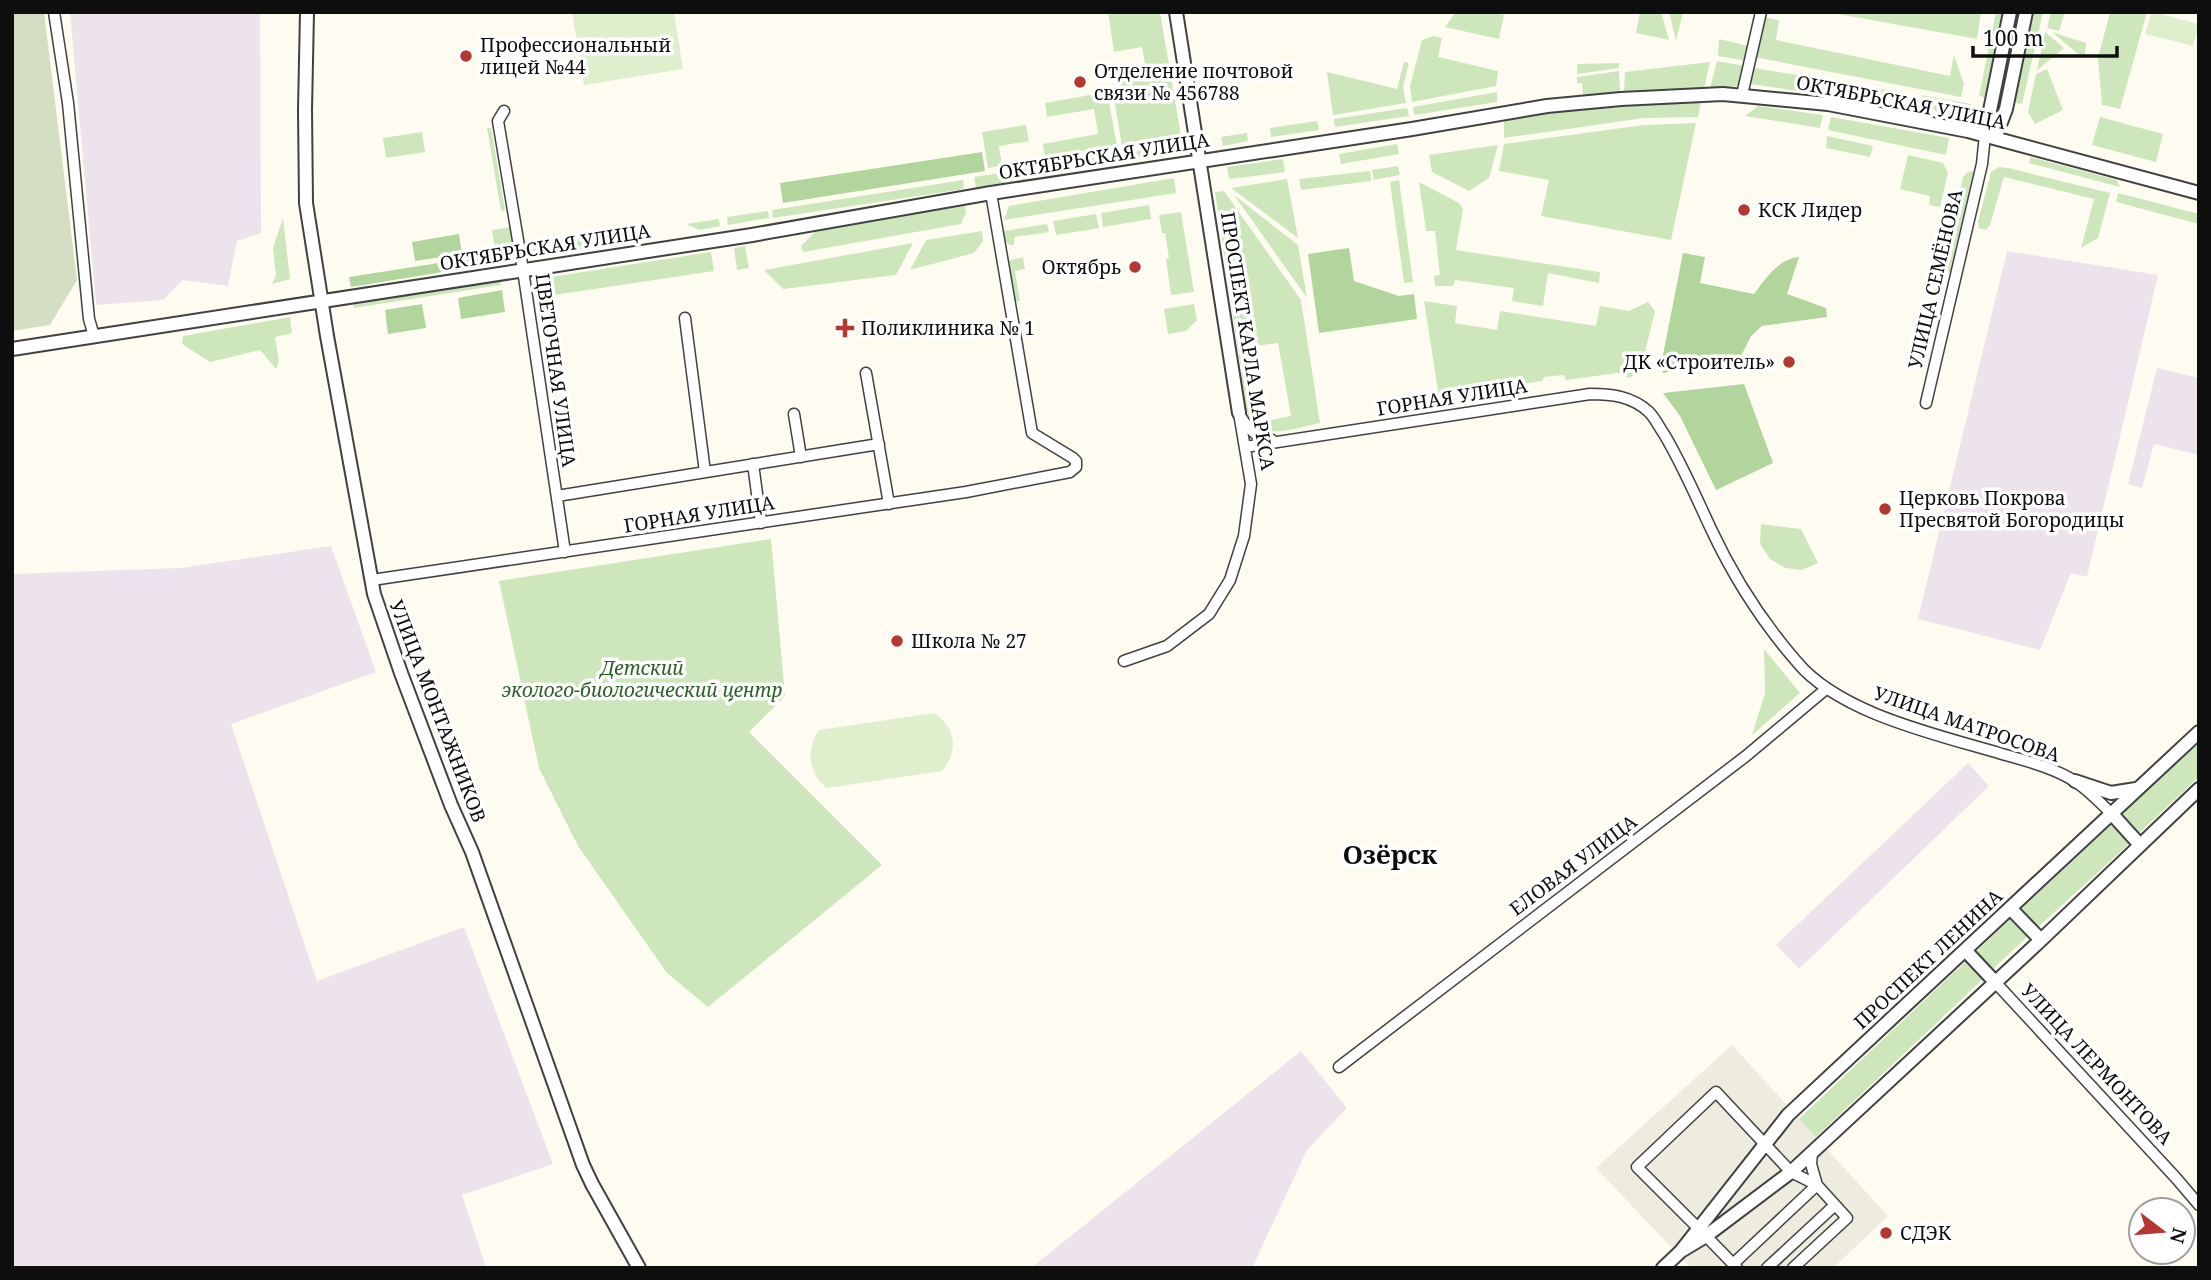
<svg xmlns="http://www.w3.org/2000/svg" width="2211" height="1280" viewBox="0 0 2211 1280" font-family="'Noto Serif',serif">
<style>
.industrial{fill:#ece3ec}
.green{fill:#cee6bc}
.forest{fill:#b1d59d}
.cemetery{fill:#d3dec2}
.pitch{fill:#dfeecd}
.plaza{fill:#eeebdf}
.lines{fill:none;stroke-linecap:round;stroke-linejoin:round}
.minor-casing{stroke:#414141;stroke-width:13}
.tertiary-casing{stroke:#414141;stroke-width:16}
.minor{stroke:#fff;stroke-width:10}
.tertiary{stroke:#fff;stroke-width:12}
.poi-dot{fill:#b33831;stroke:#fff;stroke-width:2.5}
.labels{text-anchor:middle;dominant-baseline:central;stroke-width:7;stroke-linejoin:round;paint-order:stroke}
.poi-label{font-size:19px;fill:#0e0e0e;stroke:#fff;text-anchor:start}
.street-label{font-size:19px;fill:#0e0e0e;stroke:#fff}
.park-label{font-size:19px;font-style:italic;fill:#2a6023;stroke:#fff}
.district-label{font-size:26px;font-weight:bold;fill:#0e0e0e;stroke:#fff}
</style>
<rect width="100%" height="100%" fill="#fefcf0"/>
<path class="industrial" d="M70,12H260L261,233L237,241L228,286L183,280L163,300L96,305Z
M2007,251L2158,275L2087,577L2071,573L2040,650L1918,619Z
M2157,368L2199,378V455L2154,444L2142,488L2128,484Z
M331,546L376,672L231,724L317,981L464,927L553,1164L462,1195L486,1268H12V574L180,568Z
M1968,763L1989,786L1799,969L1776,945Z
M1301,1051L1347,1108L1307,1150L1252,1268H1031Z"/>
<path class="green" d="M1108,12H1160L1181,136L1122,146L1113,92L1120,90L1118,74L1146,69L1142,47L1114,52Z
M1456,12H1491L1504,15L1499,39L1445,27Z
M1640,12H1661L1669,40L1636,33Z
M1669,12H1683L1676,41Z
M1827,12H1981L1977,39Z
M1996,12H2008L1988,98L1979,96Z
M2017,12H2021L2003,101H2000Z
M2031,12H2043L2022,104L2010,102Z
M2051,12H2065L2059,31L2047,28Z
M2110,12H2147L2120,109L2102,105L2098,58Z
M1763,17L1779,20L1776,40L1950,76L1954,55L1964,84L1961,97L1754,57Z
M2045,32L2064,48L2037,70Z
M2052,32L2086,43L2085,55L2078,54Z
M1434,36L1442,38L1438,57L1498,71L1496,86L1412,102L1410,86L1422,40Z
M1719,39L1749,46L1746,61L1718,56Z
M1717,61L1745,66L1740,86L1710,88Z
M1404,62L1409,63L1403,86L1406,103L1333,115L1327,72L1397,89Z
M1710,62L1704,88L1624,92L1625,72Z
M1619,63V68L1577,74V64Z
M1754,68L1895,91L1859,100L1751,84Z
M2047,69L2063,110L2035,124L2028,112L2036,74Z
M1619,71L1620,93L1583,95L1582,83H1577V77Z
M1107,92L1117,145L1045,158L1043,144L1098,134L1094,109L1047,117L1045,103Z
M1497,92V102L1414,115L1413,107Z
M1921,95L1971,104L1968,120L1939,115Z
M1701,101L1698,117L1644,118L1504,138V116Z
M1758,106L1823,115L1820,128L1745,116Z
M1407,108L1409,116L1335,127L1334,119Z
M1831,117L1949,138L1946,155L1828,130Z
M2100,117L2163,134L2156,162L2092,145Z
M1317,121L1319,130L1271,137L1270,128Z
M1696,123L1671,240L1541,216L1549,180L1499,171L1504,144L1644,125Z
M1026,125L1029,141L999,146L1002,166L988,168L982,132Z
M487,128H491L505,210L501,211Z
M422,132L425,152L386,158L383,138Z
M1247,133L1248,141L1223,146L1221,137Z
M1827,136L1873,146L1870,157L1826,148Z
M1397,144L1399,154L1341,164L1339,154Z
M1498,145L1489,178L1469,191L1432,172L1429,155Z
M1170,146L1171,152L1142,157L1126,153Z
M1908,155L1943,163L1948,173L1940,207L1929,205L1930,196L1900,189Z
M1099,157L1084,169L1047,176L1045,168Z
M2030,157L2117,180L2120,187L2029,163Z
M1283,159L1285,172L1229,179L1227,167Z
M1398,166L1400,175L1374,180L1372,170Z
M1999,167L2008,168L2110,193L2098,238L2081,248L2094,199L2004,177L1990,225L1986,230L1979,228L1978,222L1991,172Z
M1036,168L1038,180L976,189L974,177Z
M1370,171L1371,181L1301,190L1299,179Z
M1974,171L1950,272L1942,271L1963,177L1968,172Z
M1174,178L1176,193L1004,220L1009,206Z
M1287,179L1298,238L1231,188Z
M963,180L964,189L773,218L772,210Z
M1399,180L1413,282L1404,283L1390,182Z
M1419,182L1459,203L1463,209L1456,250L1600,272L1599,283L1548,273L1543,306L1512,301L1514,288L1455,280L1453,286H1435L1434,276L1440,275L1435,231H1426Z
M1224,191L1301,300L1320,423C1300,427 1257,443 1248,417C1243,403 1243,387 1240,372L1246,371L1256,423L1291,416L1278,343L1254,346V362L1240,364L1215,192Z
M2118,193L2199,214V224L2116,202Z
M1234,195L1298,245L1307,298Z
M1149,205L1151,219L1103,227L1101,213Z
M965,206L966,213L961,224L803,252L801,246L819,228Z
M768,211L769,218L728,225L727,217Z
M1181,212L1194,292L1171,295L1166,259L1169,258L1165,233H1162L1159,215Z
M1096,214L1099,228L1056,235L1053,221Z
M283,218L290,279L272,284L276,275L273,248Z
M719,219L720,226L700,230L686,224Z
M1047,224L1049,232L1014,237V245H1010L1005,242L1004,231Z
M510,227L513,247L495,249L492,230Z
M643,231L633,241L533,257L532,248Z
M982,231L983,241L974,253L910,270L926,240Z
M913,243L896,275L783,289L764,270Z
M745,246L749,268L737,270L734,248Z
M711,252L714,271L541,297L538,279Z
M1023,257L1025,269L1015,271L1020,301L1013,302L1007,261Z
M499,275L501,285L354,308L353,299Z
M1424,301L1457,306L1455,323L1497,330L1500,311L1596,326L1600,306L1629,311L1648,302L1655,311L1641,368L1630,378L1618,373L1566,380L1564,375L1544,377L1542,381L1439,397Z
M1194,304L1197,320L1186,331L1168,334L1164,309Z
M290,317L292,333L275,337L279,362L276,369L260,350L210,362L182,344L183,336Z
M1761,524L1801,529L1818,563L1802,570L1785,568L1770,559L1760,544Z
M771,539L785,696L749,732L882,865L708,1007L667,973L578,846L539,768L499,581Z
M1764,649L1800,693L1752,735L1765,693Z
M2199,741V777L2138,834L2121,815Z
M2113,823L2131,842L2037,928L2020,910Z
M2012,917L2029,935L1992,970L1975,953Z
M1967,960L1984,978L1800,1152L1783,1134Z"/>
<path class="forest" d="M982,152L985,171L783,203L780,183Z
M459,234L462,254L415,261L412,242Z
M1349,248L1354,281L1399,296L1414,294L1417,319L1319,333L1308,254Z
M1683,253L1705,257L1700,283L1754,294C1766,278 1778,259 1799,257L1787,294L1826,308L1827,317L1762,326L1751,336L1741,356L1663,373L1661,365Z
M496,254L497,263L351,287L349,277Z
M502,290L505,312L461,319L458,298Z
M422,304L426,328L388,334L385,310Z
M1744,384L1773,463L1716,490L1680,416L1663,393Z"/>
<path class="cemetery" d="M12,12H44L77,280L50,325L12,331Z"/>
<path class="pitch" d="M572,12H674L683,69L584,85Z
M2152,12L2199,24L2193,46L2145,34Z
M934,713C956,728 959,751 942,771L827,788C808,774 806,749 819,730Z"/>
<path class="plaza" d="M1732,1045L1888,1216L1833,1268H1691L1596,1168Z"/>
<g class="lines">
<g class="minor-casing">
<path id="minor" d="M54,12L68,103L89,319L94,336
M1742,95L1761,12
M504,111L498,121L523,270L565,552
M685,318L705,472
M866,373L889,504
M1926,403L1982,164L1985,135
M794,414L801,457
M1241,417C1249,430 1257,438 1272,440
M1245,447L1590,394C1611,394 1632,396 1649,412C1655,418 1659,427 1664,434C1682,464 1696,497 1711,529C1733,576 1763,623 1797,662C1840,714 1939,735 2002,754C2027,761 2055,768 2076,782C2090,791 2100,803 2112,814
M753,464L761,523
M557,496L879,444
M372,580L966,492L1070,472L1076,467V461L1073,458L1032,433L991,193
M1124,661L1167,646L1209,614L1230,580L1244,536L1251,484L1239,413
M1995,982L2176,1178L2199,1205
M1339,1067L1746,756L1826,689
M1812,1152L1811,1164L1817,1185
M1698,1228L1637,1167L1716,1092L1791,1172L1817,1185L1847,1218L1793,1268
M1706,1236L1737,1268
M1733,1264L1817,1185
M1767,1268L1835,1205"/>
</g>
<g class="tertiary-casing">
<path id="tertiary" d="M307,12L305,110L306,203L327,336L374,594L401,673L451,805L472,852L583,1165L592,1184L639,1268
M1176,12L1239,413
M1985,135L2010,12
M1995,138L2006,109L2026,12
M12,349L752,235L991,193L1412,129L1547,106L1621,99L1723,94L1828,104L1968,131L2199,193
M2075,781L2111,793L2136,789
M2112,814L2140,845
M2010,908L2041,940
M1965,950L1995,982
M1681,1251L1788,1115L2199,732
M1663,1268L1681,1251L1706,1236L1791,1172L2041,940L2199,789"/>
</g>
<use href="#minor" class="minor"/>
<use href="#tertiary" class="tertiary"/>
</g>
<g class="poi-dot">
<circle cx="466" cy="56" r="7"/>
<circle cx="1080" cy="82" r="7"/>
<circle cx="1744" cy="210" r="7"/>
<circle cx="1135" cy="267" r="7"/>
<path d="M841.5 317.5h7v7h7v7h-7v7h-7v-7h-7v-7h7z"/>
<circle cx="1789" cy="362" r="7"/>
<circle cx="1885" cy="509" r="7"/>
<circle cx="897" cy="641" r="7"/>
<circle cx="1886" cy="1233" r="7"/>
</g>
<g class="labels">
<g class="poi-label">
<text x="480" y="45">Профессиональный<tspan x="480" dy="22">лицей №44</tspan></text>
<text x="1094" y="71">Отделение почтовой<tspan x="1094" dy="22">связи № 456788</tspan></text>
<text x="1758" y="210">КСК Лидер</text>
<text x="1121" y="267" text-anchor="end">Октябрь</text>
<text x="861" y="328">Поликлиника № 1</text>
<text x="1775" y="362" text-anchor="end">ДК «Строитель»</text>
<text x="1899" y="498">Церковь Покрова<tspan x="1899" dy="22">Пресвятой Богородицы</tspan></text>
<text x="911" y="641">Школа № 27</text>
<text x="1900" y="1233">СДЭК</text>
</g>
<g class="street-label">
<text transform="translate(1901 102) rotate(11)">ОКТЯБРЬСКАЯ УЛИЦА</text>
<text transform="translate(1104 156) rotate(-9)">ОКТЯБРЬСКАЯ УЛИЦА</text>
<text transform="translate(545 247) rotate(-9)">ОКТЯБРЬСКАЯ УЛИЦА</text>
<text transform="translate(1935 279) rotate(-77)">УЛИЦА СЕМЁНОВА</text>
<text transform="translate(1248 341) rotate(81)">ПРОСПЕКТ КАРЛА МАРКСА</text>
<text transform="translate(556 370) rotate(82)">ЦВЕТОЧНАЯ УЛИЦА</text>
<text transform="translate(1452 397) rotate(-9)">ГОРНАЯ УЛИЦА</text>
<text transform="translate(699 514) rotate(-9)">ГОРНАЯ УЛИЦА</text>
<text transform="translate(438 711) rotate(69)">УЛИЦА МОНТАЖНИКОВ</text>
<text transform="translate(1967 724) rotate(19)">УЛИЦА МАТРОСОВА</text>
<text transform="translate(1573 865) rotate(-37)">ЕЛОВАЯ УЛИЦА</text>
<text transform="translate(1928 959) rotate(-43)">ПРОСПЕКТ ЛЕНИНА</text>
<text transform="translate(2097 1064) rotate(47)">УЛИЦА ЛЕРМОНТОВА</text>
</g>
<g class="park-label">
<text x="642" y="668">Детский<tspan x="642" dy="22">эколого-биологический центр</tspan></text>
</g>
<g class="district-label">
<text x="1390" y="854">Озёрск</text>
</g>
</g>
<rect width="2211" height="1280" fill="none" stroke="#0e0e0e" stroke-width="28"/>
<g transform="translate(2162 1231) rotate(106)"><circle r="33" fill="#ffffff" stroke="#9f9f9f" stroke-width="2"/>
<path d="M0-5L12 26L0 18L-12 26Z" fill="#b33831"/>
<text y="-10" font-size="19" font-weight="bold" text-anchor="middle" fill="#0e0e0e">N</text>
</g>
<path d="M1973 46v10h144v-10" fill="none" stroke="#0e0e0e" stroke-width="3.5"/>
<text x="1983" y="46" font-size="21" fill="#0e0e0e" stroke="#ffffff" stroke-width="5" paint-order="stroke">100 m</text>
</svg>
